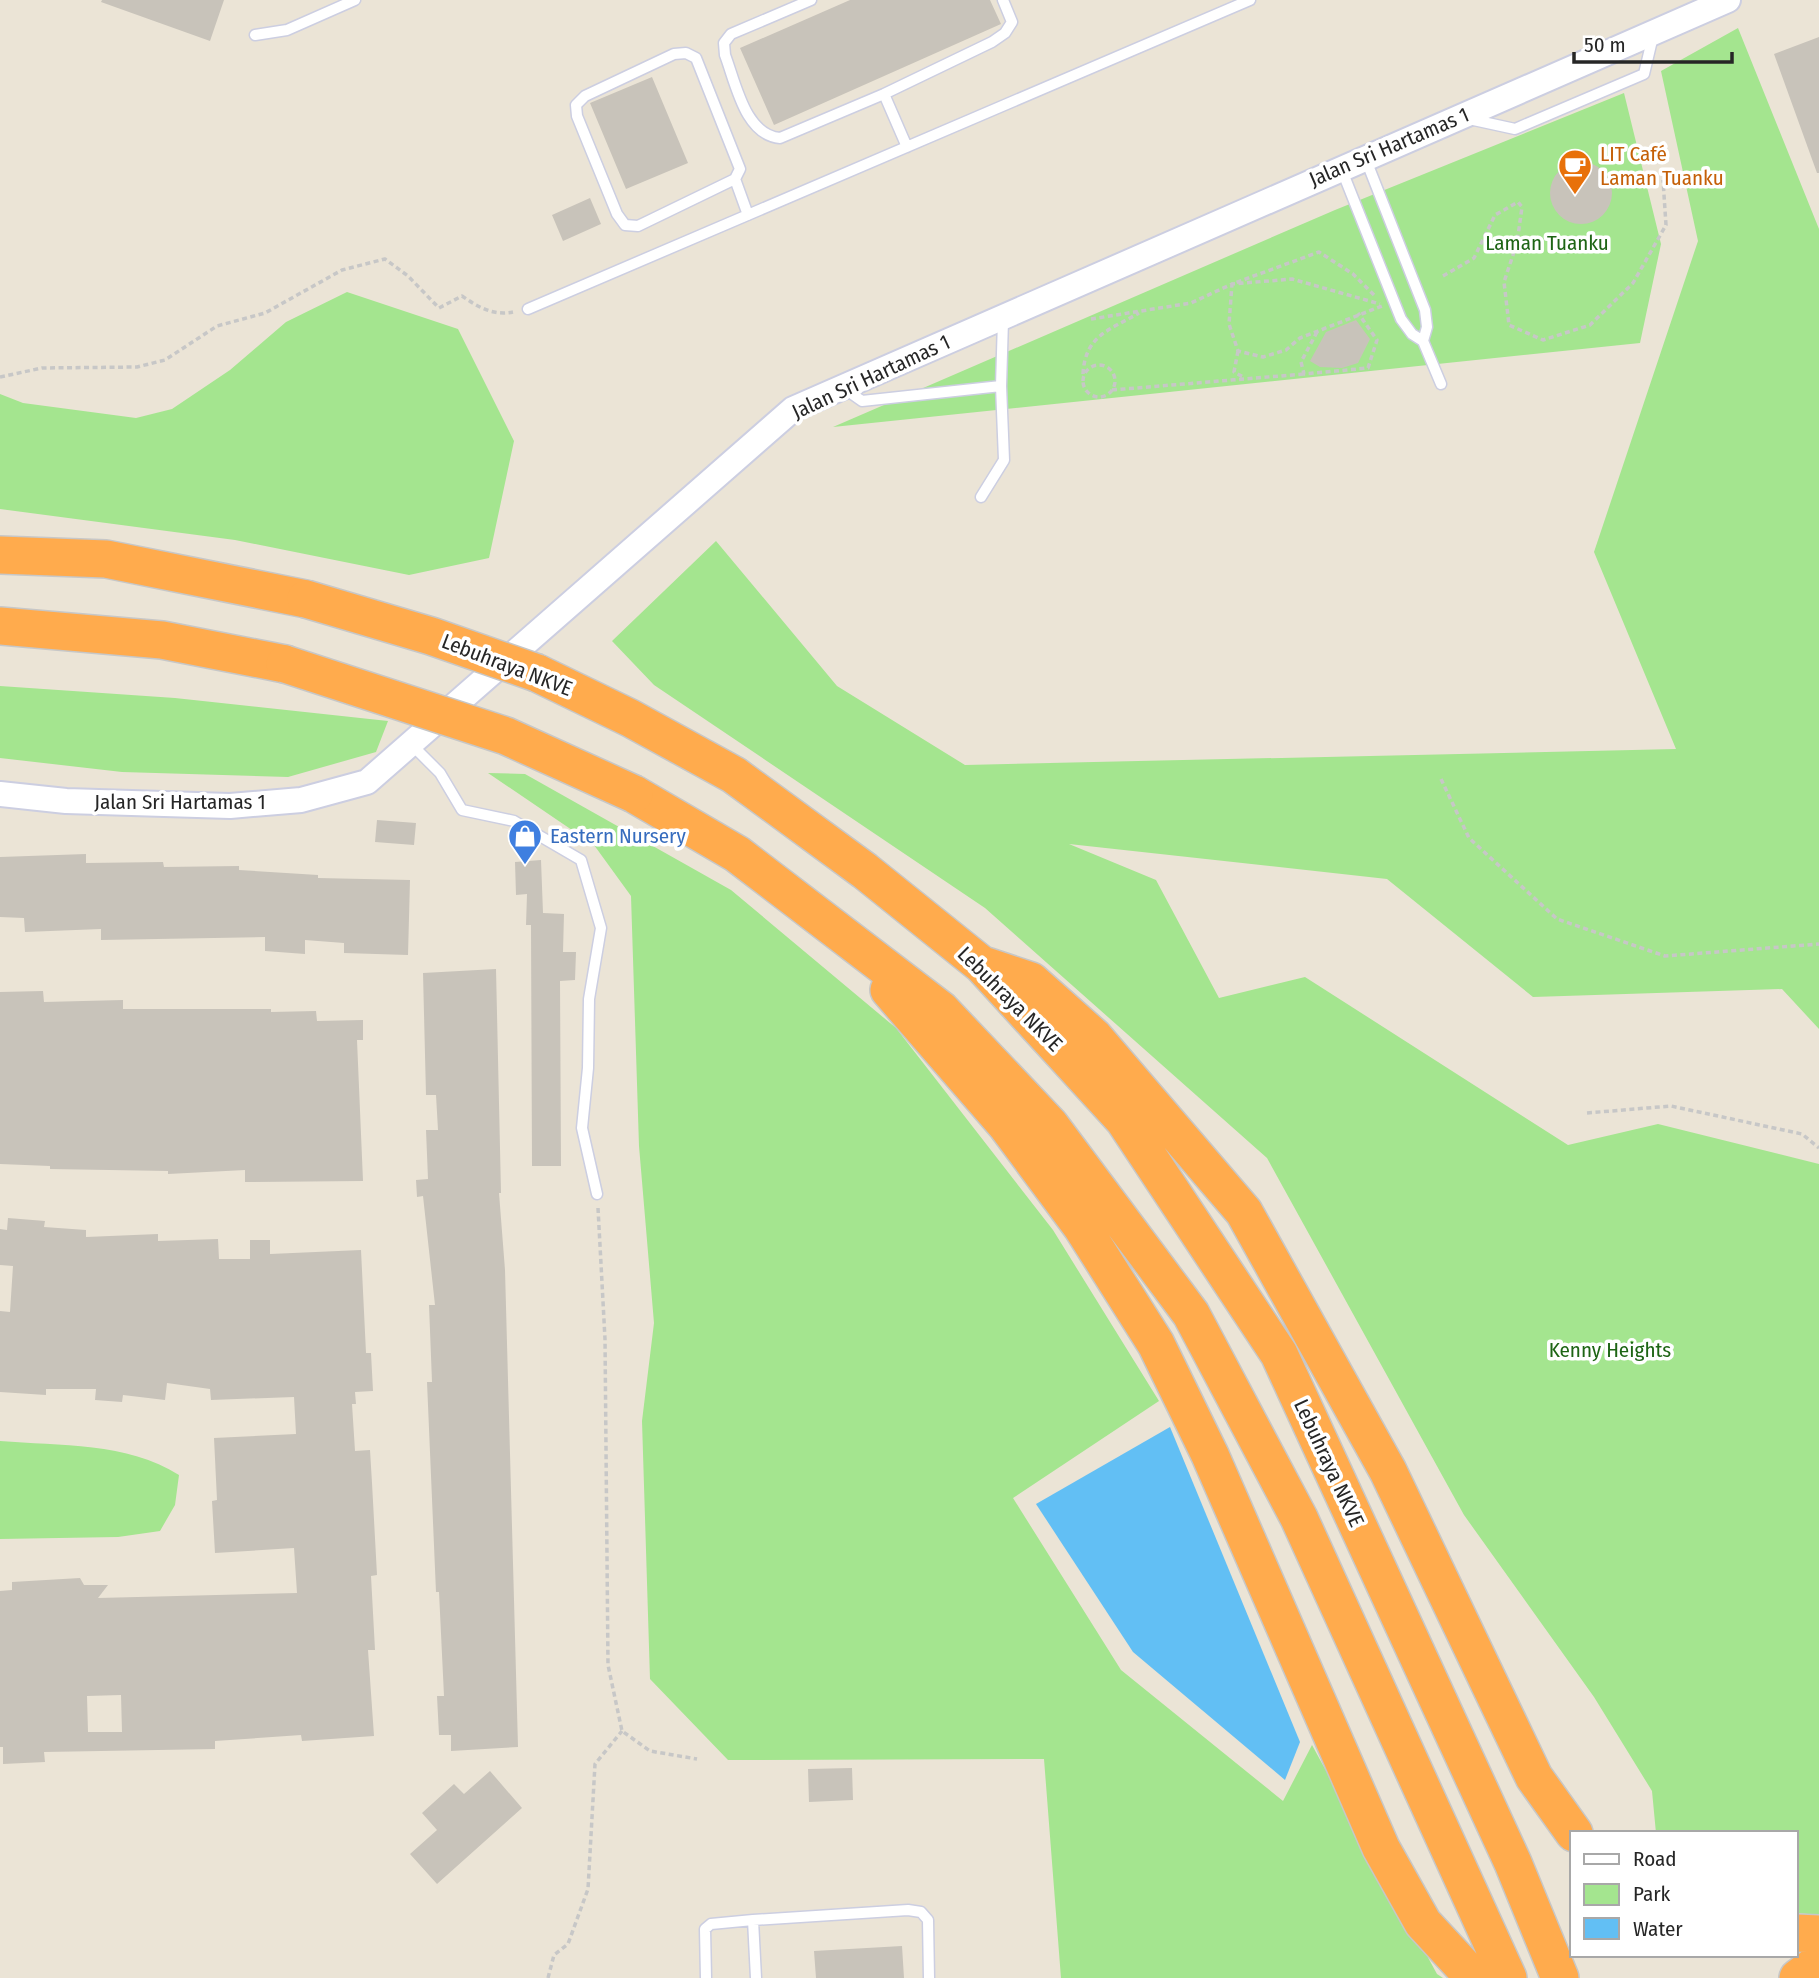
<svg xmlns="http://www.w3.org/2000/svg" width="1819" height="1978" viewBox="0 0 1819 1978" font-family="'Fira Sans Condensed',sans-serif">
<style>
.green{fill:#a4e58f}
.water{fill:#62bff4}
.building{fill:#c8c3ba;fill-rule:evenodd}
.lines{fill:none;stroke-linecap:round;stroke-linejoin:round}
.service-casing{stroke:#cccee1;stroke-width:13}
.tertiary-casing{stroke:#cccee1;stroke-width:28}
.motorway-casing{stroke:#c7c7c7;stroke-width:40}
.path{stroke:#c7c7c7;stroke-width:3.5;stroke-dasharray:5 3.5;stroke-linecap:butt}
.service{stroke:#fff;stroke-width:10}
.tertiary{stroke:#fff;stroke-width:24}
.motorway{stroke:#ffab4d;stroke-width:37}
.motorway-bridge-casing{stroke:#c7c7c7;stroke-width:40;stroke-linecap:butt}
.motorway-bridge{stroke:#ffab4d;stroke-width:37}
.labels{text-anchor:middle;dominant-baseline:central;stroke-width:7;stroke-linejoin:round;paint-order:stroke}
.street-label{font-size:21px;fill:#262626;stroke:#fff}
.food-label{font-size:21px;fill:#c56008;stroke:#fff;text-anchor:start}
.park-label{font-size:21px;fill:#1e6515;stroke:#fff}
.shop-label{font-size:21px;fill:#366cbe;stroke:#fff;text-anchor:start}
</style>
<rect width="100%" height="100%" fill="#ebe4d6"/>
<path class="green" d="M1738,28L1819,229V1029L1782,989L1533,997L1387,879L1069,844L1156,880L1219,998L1305,977L1568,1145L1658,1124L1819,1164V1915L1796,1913V1833H1656L1652,1791L1594,1697L1464,1515L1267,1158L985,908L654,685L612,641L716,541L837,686L965,765L1676,749L1594,552L1698,241L1661,71Z
M1624,93L1661,244L1640,343L833,427L1335,210Z
M347,292L458,329L514,441L489,558L409,575L235,540L0,509V394L23,403L136,418L172,409L230,370L286,322Z
M0,686L175,698L388,721L376,752L288,777L122,772L0,758Z
M488,773L525,774L731,890L896,1028L1053,1230L1159,1401L1013,1498L1121,1670L1283,1801L1312,1745L1437,1974L1443,1978H1061L1044,1759L728,1760L650,1679L642,1421L654,1323L639,1146L631,896L594,845Z
M0,1441C60,1446 127,1442 179,1475L175,1505L160,1531L118,1537L0,1539Z"/>
<path class="water" d="M1170,1427L1300,1742L1285,1780L1133,1652L1036,1504Z"/>
<path class="building" d="M102,0H224L210,41L101,2Z
M850,0H990L1001,24L774,125L740,48Z
M1819,37V173H1817L1774,54Z
M652,77L688,163L626,189L590,103Z
M1550 193a31 31 0 1 1 62 0a31 31 0 1 1-62 0Z
M590,198L601,224L563,241L552,215Z
M1356,320L1370,339L1358,363L1342,368L1320,367L1310,361L1326,332Z
M377,820L416,823L414,845L375,842Z
M86,854V863L163,862L164,867L239,866V870L318,875V878L410,880L408,955L344,953V943L305,940V954L265,951V937L101,940V929L25,932L24,918L0,917V857Z
M541,860L543,913L564,914L563,952H576L575,980L560,981L561,1166H532L531,925H526L527,894L516,895L515,862Z
M496,969L501,1193H499L505,1270L518,1747L451,1751V1735H439L437,1696H444L439,1592H436L427,1382H432L429,1305H435L423,1196L417,1197L416,1180L428,1179L426,1130H438L436,1095H426L423,973Z
M43,991L44,1002L123,1000V1009H271V1012L316,1011L317,1021L363,1020V1040H357L363,1181L245,1182V1170L168,1174V1171L50,1169V1166L0,1164V992Z
M8,1218L45,1221L44,1227L86,1230V1237L158,1234V1241L218,1239L219,1259H250V1240H270V1254L361,1250L366,1353H371L373,1391L355,1392L356,1404H352L355,1451L370,1450L372,1483L377,1575L371,1576L375,1650H368L374,1736L302,1741L301,1735L215,1741V1749L44,1752L45,1762L3,1764V1747H0V1591L12,1590V1582L80,1578L84,1585H108L98,1598L297,1593L294,1548L215,1553L212,1501L217,1500L214,1438L296,1434L294,1397L211,1400L210,1389L167,1383L165,1400L123,1395L122,1402L95,1400L96,1389H46V1395L0,1392V1311L10,1312L13,1266L0,1265V1229L7,1230ZM121,1695L122,1732H88L87,1696Z
M852,1768L853,1800L809,1802L808,1769Z
M490,1771L522,1808L437,1884L410,1854L437,1830L422,1813L454,1784L464,1794Z
M902,1946L904,1978H816L814,1951Z"/>
<g class="lines">
<g class="service-casing">
<path id="service" d="M811,0L731,34L724,43L725,55C736,84 745,135 780,138L884,94L992,42L1005,33L1012,22L1003,0
M255,35L287,30L355,0
M884,94L907,147
M1469,119L1515,129L1644,74L1653,36
M1366,160L1425,310L1427,327L1423,341
M1341,168L1401,319L1412,334L1423,341L1441,384
M735,179L638,226L625,225L617,214L577,116L576,105L585,96L674,54L686,53L696,58L740,169L735,179L748,215
M528,309L1250,0
M845,389L862,401L1001,386L1003,320
M981,497L1004,460L1001,386
M411,744L440,773L462,810L514,821L581,860L601,928L589,999L588,1068L582,1128L597,1194
M706,1978L705,1929L711,1924L753,1920
M756,1978L753,1920L908,1910L921,1912L928,1920L929,1978"/>
</g>
<g class="tertiary-casing">
<path id="tertiary" d="M0,794L66,801L230,806L301,800L367,782L793,409L1728,0"/>
</g>
<g class="motorway-casing">
<path id="motorway" d="M0,555L106,559L306,599
M0,626L162,640L285,664
M537,673L630,718L734,775L865,871L982,965L1124,1120L1279,1354L1513,1863L1560,1978
M634,794L737,854L941,1010L1050,1125L1191,1314L1299,1518L1508,1978
M986,966L1031,981L1094,1037L1244,1212L1388,1471L1534,1777L1574,1833
M889,990L1007,1126L1082,1227L1156,1344L1210,1455L1381,1848L1423,1923L1474,1978
M1796,1933L1819,1934
M1798,1978L1819,1962"/>
</g>
<path class="path" d="M1443,276L1474,258L1495,215L1518,202L1522,207L1517,243L1504,282L1509,325L1543,340L1590,325L1633,283L1666,225L1663,180
M1374,295L1353,274L1319,252L1232,284L1229,324L1238,351L1263,357L1286,350L1300,338L1382,306
M1091,319L1191,303L1232,284L1292,279L1380,304
M1317,332L1301,362L1304,374L1368,368L1377,340L1358,313
M1238,351L1234,372L1245,378
M1083 381a16 16 0 1 1 32 0a16 16 0 1 1-32 0Z
M1083,374C1085,335 1110,330 1139,313
M0,377L42,368L137,367L165,360L217,326L265,313L342,270L385,259L408,276L439,308L462,296C478,307 493,316 513,312
M1112,390L1304,374
M1441,779L1469,838L1557,919L1665,956L1819,944
M1587,1113L1671,1106L1802,1134L1819,1148
M598,1208L605,1339L608,1665L622,1731L650,1751L697,1759
M548,1978L554,1955L568,1944L588,1889L595,1764L622,1731"/>
<use href="#service" class="service"/>
<use href="#tertiary" class="tertiary"/>
<use href="#motorway" class="motorway"/>
<g class="motorway-bridge-casing">
<path id="motorway-bridge" d="M306,599L431,636L537,673
M285,664L506,736L634,794"/>
</g>
<use href="#motorway-bridge" class="motorway-bridge"/>
</g>
<defs>
<g id="cafe-pin" transform="scale(1.75)"><path d="M0 17L-7.5 6A9.5 9.5 0 1 1 7.5 6Z" fill="#e8710a" stroke="#fff"/><path d="M-5.5-4.5H6V0H3Q3 3.5 0 3.5H-2.5Q-5.5 3.5-5.5 0ZM3-3.2v2h1.7v-2ZM-6 4.5H4V6H-6Z" fill="#fff"/></g>
<g id="shop-pin" transform="scale(1.75)"><path d="M0 17L-7.5 6A9.5 9.5 0 1 1 7.5 6Z" fill="#3f7fe0" stroke="#fff"/><path d="M-5-2.5h2.3a2.7 3.5 0 0 1 5.4 0H5L5.5 6h-11ZM-1.5-2.5h3a1.5 2.3 0 0 0-3 0Z" fill="#fff"/></g>
</defs>
<g fill-rule="evenodd">
<use href="#cafe-pin" x="1575" y="166"/>
<use href="#shop-pin" x="525" y="836"/>
</g>
<g class="labels">
<g class="street-label">
<text transform="translate(1389 147) rotate(-23)">Jalan Sri Hartamas 1</text>
<text transform="translate(871 377) rotate(-25)">Jalan Sri Hartamas 1</text>
<text transform="translate(507 665) rotate(21)">Lebuhraya NKVE</text>
<text x="180" y="802">Jalan Sri Hartamas 1</text>
<text transform="translate(1010 999) rotate(45)">Lebuhraya NKVE</text>
<text transform="translate(1329 1463) rotate(65)">Lebuhraya NKVE</text>
</g>
<g class="food-label">
<text x="1600" y="154">LIT Café<tspan x="1600" dy="24">Laman Tuanku</tspan></text>
</g>
<g class="park-label">
<text x="1547" y="243">Laman Tuanku</text>
<text x="1610" y="1350">Kenny Heights</text>
</g>
<g class="shop-label">
<text x="550" y="836">Eastern Nursery</text>
</g>
</g>
<rect x="1570" y="1831" width="228" height="126" fill="#ffffff" stroke="#a8a8a8" stroke-width="2"/>
<rect x="1584" y="1854" width="35" height="10" fill="#ffffff" stroke="#a8a8a8" stroke-width="2"/>
<text x="1633" y="1866" font-size="21" fill="#262626">Road</text>
<rect x="1584" y="1884" width="35" height="21" fill="#a4e58f" stroke="#a8a8a8" stroke-width="2"/>
<text x="1633" y="1901" font-size="21" fill="#262626">Park</text>
<rect x="1584" y="1918" width="35" height="21" fill="#62bff4" stroke="#a8a8a8" stroke-width="2"/>
<text x="1633" y="1936" font-size="21" fill="#262626">Water</text>
<path d="M1574 52v10h158v-10" fill="none" stroke="#262626" stroke-width="3.5"/>
<text x="1584" y="52" font-size="21" fill="#262626" stroke="#ffffff" stroke-width="5" paint-order="stroke">50 m</text>
</svg>
